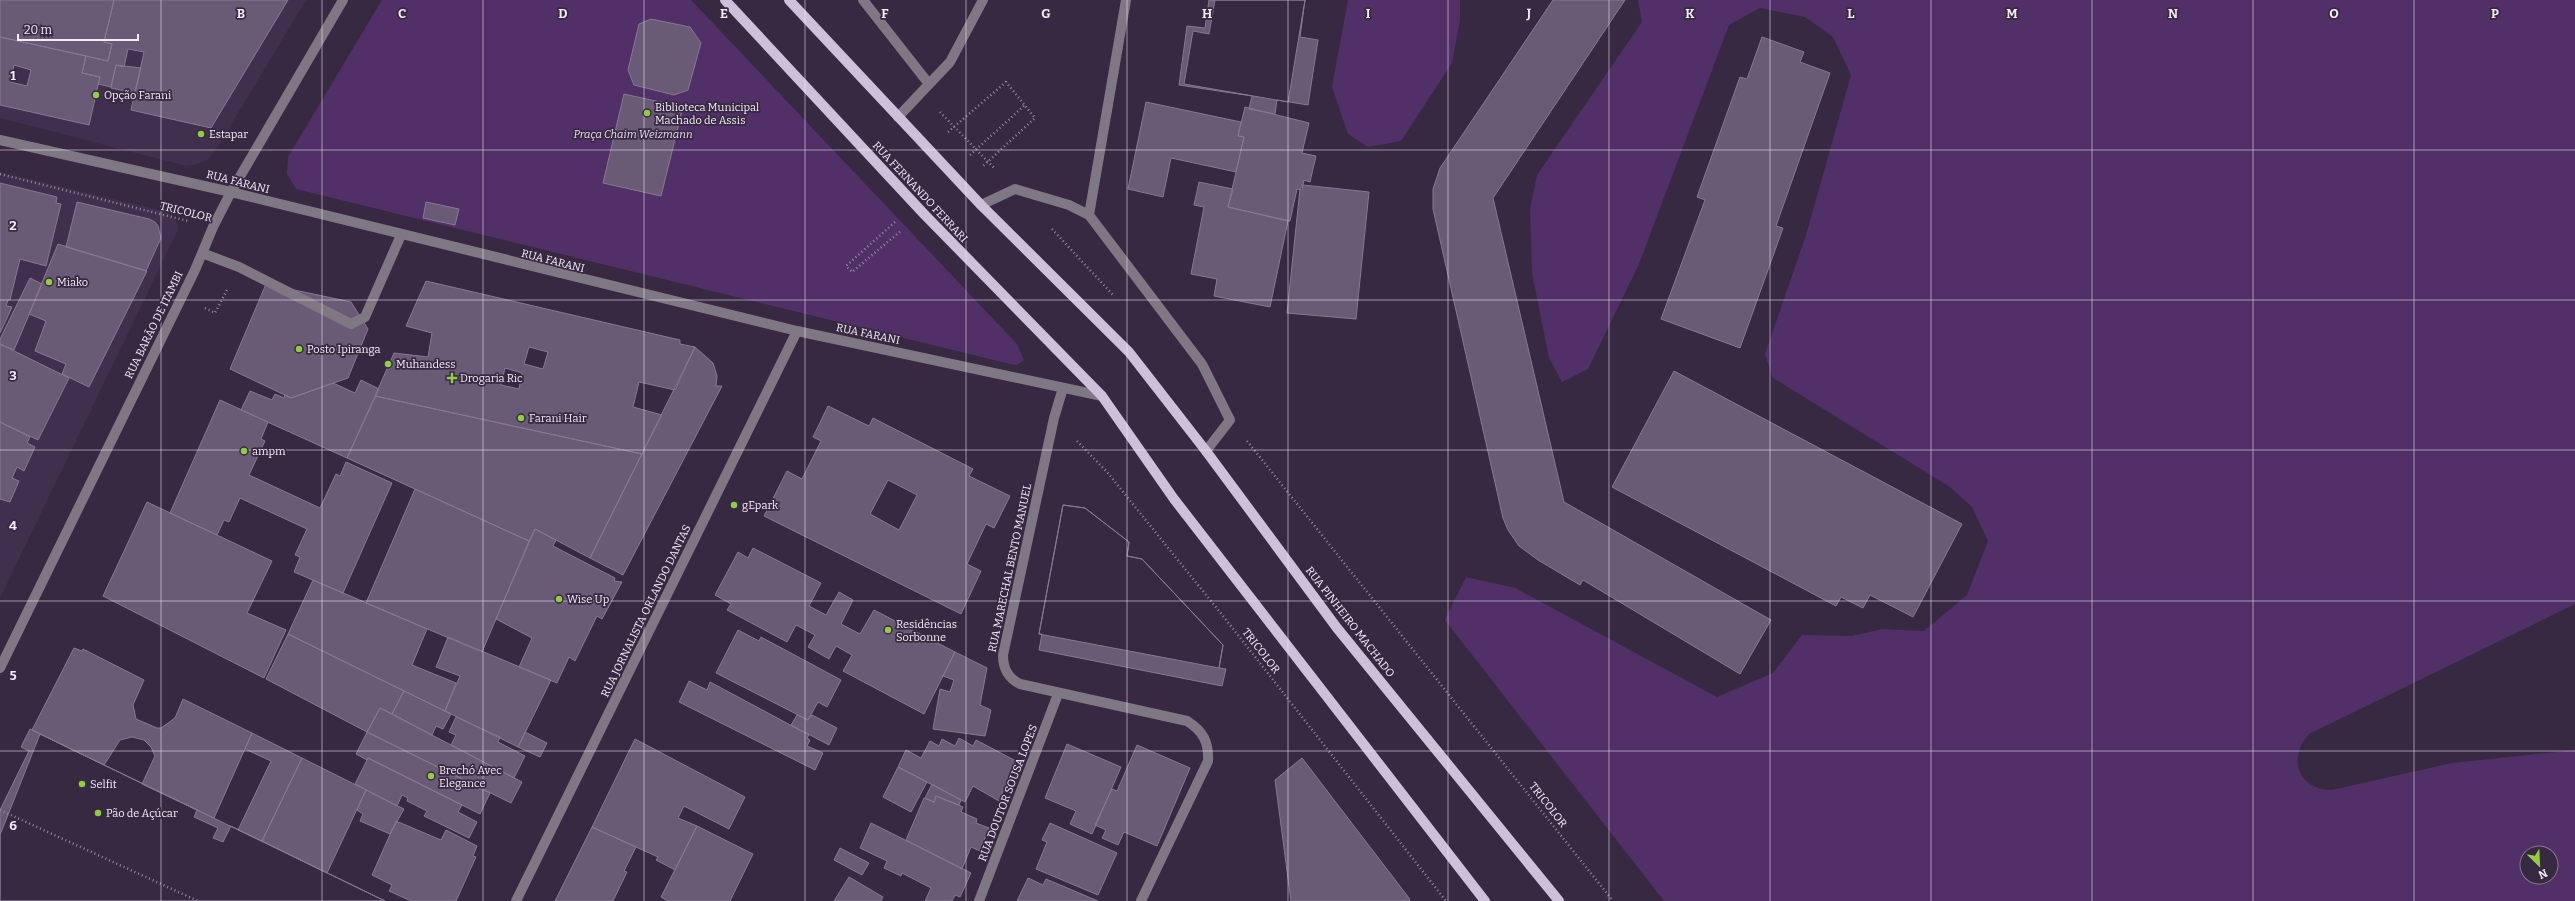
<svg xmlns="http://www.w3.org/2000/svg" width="2575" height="901" viewBox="0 0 2575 901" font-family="Bitter,serif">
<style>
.built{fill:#402f4d}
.green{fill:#513067;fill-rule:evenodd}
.building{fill:#695a75;stroke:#877894;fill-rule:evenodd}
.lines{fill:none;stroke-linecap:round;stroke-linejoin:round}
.path{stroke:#988ca0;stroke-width:2.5;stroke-dasharray:1 3;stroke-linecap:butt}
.minor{stroke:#7f7884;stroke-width:10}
.major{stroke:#cec0da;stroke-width:10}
.grid{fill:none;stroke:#f4ebfb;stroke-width:1;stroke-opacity:0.55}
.poi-dot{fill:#90cd40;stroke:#372941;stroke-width:1.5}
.labels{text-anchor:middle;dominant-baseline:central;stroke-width:3.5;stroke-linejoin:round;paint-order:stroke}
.poi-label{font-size:11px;fill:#f4ebfb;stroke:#372941;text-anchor:start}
.park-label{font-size:11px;font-style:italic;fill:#edd9fd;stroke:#372941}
.street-label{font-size:11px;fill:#f4ebfb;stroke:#372941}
.grid-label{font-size:13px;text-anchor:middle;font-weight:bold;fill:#f4ebfb;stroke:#372941;stroke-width:3.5;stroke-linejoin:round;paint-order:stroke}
</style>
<rect width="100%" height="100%" fill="#372941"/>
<path class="built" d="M0,0H306L216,150L208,159L198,164L186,166L0,118Z
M0,172L168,212L173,215L178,225V230L0,598Z"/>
<path class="green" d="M382,0H691L1017,344L1024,360L1017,365L1010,364L296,189L287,174L288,157Z
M1348,0H1460V20L1452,63L1401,141L1368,147L1348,134L1332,87Z
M1638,0H2575V604L2309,734C2287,758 2298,790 2332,790L2452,763L2575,750V901H1664L1445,620L1466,577L1515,588L1717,697L1773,673L1802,635L1852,636L1882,629L1924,631L1967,595L1988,541L1972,507L1950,487L1773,378L1765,354L1806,235L1851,75L1833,37L1805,17L1760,8L1729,25L1639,264L1588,369L1562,382L1549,358L1532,273L1530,209L1537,175L1642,22ZM2527,853H2551V877H2527Z"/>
<path class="building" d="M0,0H114L104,42L112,44L108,61L0,37Z
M114,0H288L211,128L131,110L144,52L128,49L124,67L116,65L111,87L98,84L100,77L82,73L86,56L108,61L112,44L104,42Z
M1209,0H1305L1300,37L1318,40L1308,105L1277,100L1275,114L1249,109L1252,96L1179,85L1187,26L1205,28Z
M1215,0H1305L1288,102L1184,84L1193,31L1209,34Z
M1553,0H1625L1493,198L1564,502L1771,620L1740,674L1583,580L1580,585L1538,560L1519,546L1508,530L1503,518L1433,209V189L1440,168Z
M651,19L690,27L701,43L688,90L674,95L634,85L628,70L639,24Z
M0,37L86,56L82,73L100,77L89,125L0,105ZM14,65L31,70L27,86L10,82Z
M1762,37L1804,52L1800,62L1830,73L1776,226L1783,228L1740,348L1661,319L1705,200L1697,197L1740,77L1747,79Z
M116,65L141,68L135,93L111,88Z
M624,94L683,107L661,196L603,183Z
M1146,102L1241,122L1238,136L1244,137L1236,172L1171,158L1163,197L1128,189Z
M1245,107L1309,123L1302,153L1316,156L1310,182L1304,180L1302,190L1297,189L1290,221L1228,207L1244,137L1238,136Z
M1199,182L1233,189L1228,207L1288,221L1270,307L1214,296L1217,279L1191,274L1204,207L1194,205Z
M0,183L57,197L56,203L61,204L46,266L20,259L10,300H8L6,306L12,307L0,333Z
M1303,185L1369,192L1356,319L1287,313L1300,189Z
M77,202L149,219L155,222L158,226L161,238L146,271L66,247Z
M426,202L459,209L455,225L423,218Z
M58,244L147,271L89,387L62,374L66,364L35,351L46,321L29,314Z
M30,278L42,284L14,350L0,344V339Z
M426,281L680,340V344L695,347L675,390L639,382L633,407L662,415L642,454L375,396L394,353L428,357L432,333L406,326ZM529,347L548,352L543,369L524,364ZM505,368L522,373L519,389L501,385Z
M266,284L351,302L368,329L348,378L291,398L230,369Z
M0,344L69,378L38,440L0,422Z
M695,347L713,363L717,376L716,386H722L623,575L590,558Z
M1674,371L1962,524L1913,617L1870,595L1863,608L1841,597L1836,606L1612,487Z
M361,380L379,389L347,458L241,410L250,391L272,400L275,394L284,398L285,395L291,398L333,383L355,393Z
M375,396L642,454L590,558L535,529L529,541L347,458Z
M220,400L268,422L261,439L265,441L249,475L320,508L336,474L340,476L346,462L392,483L343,593L294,572L300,557L295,555L307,529L240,498L229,522L224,520L217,535L170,513Z
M828,406L869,426L873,418L973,469L969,476L1010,496L994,528L986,524L967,564L981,571L961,614L764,516L787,471L802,479L821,441L813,437ZM888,480L917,495L899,530L870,514Z
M0,422L30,437L27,443L35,447L24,471L17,467L12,478L19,481L10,502L0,499Z
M415,489L529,541L482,652L366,603Z
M147,502L272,561L247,613L286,630L264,678L103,596Z
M1063,505L1085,508L1129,542L1127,556L1142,559L1223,645L1219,668L1226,669L1222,686L1039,650L1042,634H1039Z
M1063,505L1085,508L1129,542L1127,556L1142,559L1223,645L1219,668L1039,634Z
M535,529L556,540L553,546L615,578L614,581L622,582L602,619L597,616L575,661L569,657L557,683L519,667L532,638L496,619Z
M753,548L821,583L809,606L826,615L839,592L853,600L841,624L860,634L874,610L955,652L924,714L843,671L852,655L836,646L829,659L808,647L815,635L796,625L787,642L727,610L731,604L715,595L738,552L748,558Z
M313,580L427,629L412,665L456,683L445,711L288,634Z
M738,630L759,641L761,637L841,680L827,707L818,702L808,720L716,673Z
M288,634L404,691L392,714L380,708L367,732L266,679Z
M448,637L551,680L518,747L445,711L460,676L436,667Z
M74,648L82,651L83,649L144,680L133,705L136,719L157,728H161L175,718L183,699L252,733L214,818L142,784L155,756L151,747L144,740L132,737L120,740L104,765L32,730Z
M955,652L987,668L980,705L991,710L985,736L933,729L940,689L950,692L954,680L943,676Z
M689,681L707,690L710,682L809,735L807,738L810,740L807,746L823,753L815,770L679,702Z
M404,691L451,714L443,729L436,726L432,735L392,714Z
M380,708L522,782L511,803L367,732Z
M797,715L808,720L812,715L837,728L829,745L791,725Z
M456,717L500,737L498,742L525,756L514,778L451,745L456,735L449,732Z
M30,729L197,810L194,817L218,828L213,838L223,842L231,826L385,901H0V810L29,751L21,747Z
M367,732L490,793L480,814L368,758L367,760L356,754Z
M525,732L547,743L540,757L518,747Z
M252,733L302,758L262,841L238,830L271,761L245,749Z
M40,734L385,901H0V835Z
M959,738L973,746L976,740L1016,761L999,801L973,786L965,802L898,767L906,750L921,758L930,741L939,746L942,739L955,746Z
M635,739L745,797L729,829L684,806L678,818L697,826L675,870L656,860L658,857L592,827Z
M1067,744L1121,767L1092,834L1070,824L1076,811L1045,798Z
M1137,745L1190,768L1157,846L1124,832L1118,845L1102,838L1106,830L1095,825L1112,789L1117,791Z
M302,758L366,790L327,873L262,841Z
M368,758L462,805L458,812L477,822L469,838L424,816L427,811L407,801L408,798L402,795L397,806L355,784Z
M1302,758L1409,898L1410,901H1291L1275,780Z
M898,767L927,782L911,812L883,797Z
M932,784L961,800L959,805L936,796L934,802L925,798Z
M366,790L404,809L390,834L360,821L363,814L357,810Z
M936,796L963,807L961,812L977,819L976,823L989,828L980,851L971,847L962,869L906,840L924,798L934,802Z
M396,821L441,840L446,830L477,846L473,856L476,857L456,901H411L389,891L392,885L372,875Z
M871,823L971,873L960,897L955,895L952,901H925L931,888L902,873L901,876L884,868L887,861L860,848Z
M1050,823L1117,853L1098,895L1036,869L1047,842L1042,840Z
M697,826L753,854L730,901H668L661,897Z
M592,827L636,847L624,871L627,872L613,901H555Z
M840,848L869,863L862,875L834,860Z
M849,877L883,897L881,901H834Z
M1028,878L1043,885L1046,879L1098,901H1017Z"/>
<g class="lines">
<path class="path" d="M940,112L995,169
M948,132L1006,82L1035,118L982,167
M970,155L1025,105
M0,174L188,221
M895,222L846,266L852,272L902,230
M1052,229L1114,296
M205,308L215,313L227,290
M1077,441L1107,472L1227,621L1446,901
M1247,441L1613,901
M0,810L198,901"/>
<path class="minor" d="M863,0L929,84
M898,117L950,62L983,0
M0,140L231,192L797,331L1102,396
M981,205L1015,189L1069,205L1089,215L1202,364L1230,420L1206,451
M1089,215L1126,0
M202,253L239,267L351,324L365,317L401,235
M1063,388L1054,418L1003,655C1003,669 1008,678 1020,684L1187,721C1203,731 1209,742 1208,761L1141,901
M0,668L195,270L213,227L231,192L343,0
M516,901L797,331
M979,901L1058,694"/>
<path class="major" d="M725,0L924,214L1102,396L1174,499L1485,901
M789,0L981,205L1129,352L1206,451L1337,628L1559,901"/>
</g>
<path class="grid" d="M161,0V901M322,0V901M483,0V901M644,0V901M805,0V901M966,0V901M1127,0V901M1288,0V901M1448,0V901M1609,0V901M1770,0V901M1931,0V901M2092,0V901M2253,0V901M2414,0V901M0,150H2575M0,300H2575M0,450H2575M0,601H2575M0,751H2575"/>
<g class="poi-dot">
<circle cx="96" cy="95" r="4"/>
<circle cx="647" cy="113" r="4"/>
<circle cx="201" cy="134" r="4"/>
<circle cx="49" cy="282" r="4"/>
<circle cx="299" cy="349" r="4"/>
<circle cx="388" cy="364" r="4"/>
<path d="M450 372h4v4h4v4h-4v4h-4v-4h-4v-4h4z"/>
<circle cx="521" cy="418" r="4"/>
<circle cx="244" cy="451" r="4"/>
<circle cx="734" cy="505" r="4"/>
<circle cx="559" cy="599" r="4"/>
<circle cx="888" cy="630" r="4"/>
<circle cx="431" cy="776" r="4"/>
<circle cx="82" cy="784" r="4"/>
<circle cx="98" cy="813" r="4"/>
</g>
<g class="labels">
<g class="poi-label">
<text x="104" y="95">Opção Farani</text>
<text x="655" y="107">Biblioteca Municipal<tspan x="655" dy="13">Machado de Assis</tspan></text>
<text x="209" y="134">Estapar</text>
<text x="57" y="282">Miako</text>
<text x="307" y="349">Posto Ipiranga</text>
<text x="396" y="364">Muhandess</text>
<text x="460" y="378">Drogaria Ric</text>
<text x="529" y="418">Farani Hair</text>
<text x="252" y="451">ampm</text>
<text x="742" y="505">gEpark</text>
<text x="567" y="599">Wise Up</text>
<text x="896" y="624">Residências<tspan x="896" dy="13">Sorbonne</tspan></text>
<text x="439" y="770">Brechó Avec<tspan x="439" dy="13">Elegance</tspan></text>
<text x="90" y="784">Selfit</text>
<text x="106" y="813">Pão de Açúcar</text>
</g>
<g class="park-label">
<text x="633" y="134">Praça Chaim Weizmann</text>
</g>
<g class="street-label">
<text transform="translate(238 182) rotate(14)">RUA FARANI</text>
<text transform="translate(920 192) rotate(47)">RUA FERNANDO FERRARI</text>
<text transform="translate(186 212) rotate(14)">TRICOLOR</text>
<text transform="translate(553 261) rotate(14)">RUA FARANI</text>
<text transform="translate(154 325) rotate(-64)">RUA BARÃO DE ITAMBI</text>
<text transform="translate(868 334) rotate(12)">RUA FARANI</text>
<text transform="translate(1010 568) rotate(-78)">RUA MARECHAL BENTO MANUEL</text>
<text transform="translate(646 611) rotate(-64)">RUA JORNALISTA ORLANDO DANTAS</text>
<text transform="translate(1350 622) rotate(52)">RUA PINHEIRO MACHADO</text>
<text transform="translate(1261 651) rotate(52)">TRICOLOR</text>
<text transform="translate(1008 793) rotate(-69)">RUA DOUTOR SOUSA LOPES</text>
<text transform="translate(1548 805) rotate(52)">TRICOLOR</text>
</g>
</g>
<g class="grid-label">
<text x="241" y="18">B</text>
<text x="402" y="18">C</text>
<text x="563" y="18">D</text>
<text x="724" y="18">E</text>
<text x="885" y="18">F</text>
<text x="1046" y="18">G</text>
<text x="1207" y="18">H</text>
<text x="1368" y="18">I</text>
<text x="1529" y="18">J</text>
<text x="1690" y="18">K</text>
<text x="1851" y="18">L</text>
<text x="2012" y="18">M</text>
<text x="2173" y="18">N</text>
<text x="2334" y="18">O</text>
<text x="2495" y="18">P</text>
<text x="13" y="80">1</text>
<text x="13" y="230">2</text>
<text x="13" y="380">3</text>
<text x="13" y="530">4</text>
<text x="13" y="680">5</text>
<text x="13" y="830">6</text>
</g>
<g transform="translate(2539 865) rotate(156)"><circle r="19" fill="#372941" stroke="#83778b"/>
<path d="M0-3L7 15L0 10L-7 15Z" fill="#90cd40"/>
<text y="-6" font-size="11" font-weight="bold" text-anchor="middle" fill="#f4ebfb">N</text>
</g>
<path d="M18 34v6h120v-6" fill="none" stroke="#f4ebfb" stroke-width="2"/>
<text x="24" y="34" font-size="12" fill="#f4ebfb" stroke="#372941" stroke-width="3" paint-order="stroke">20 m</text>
</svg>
